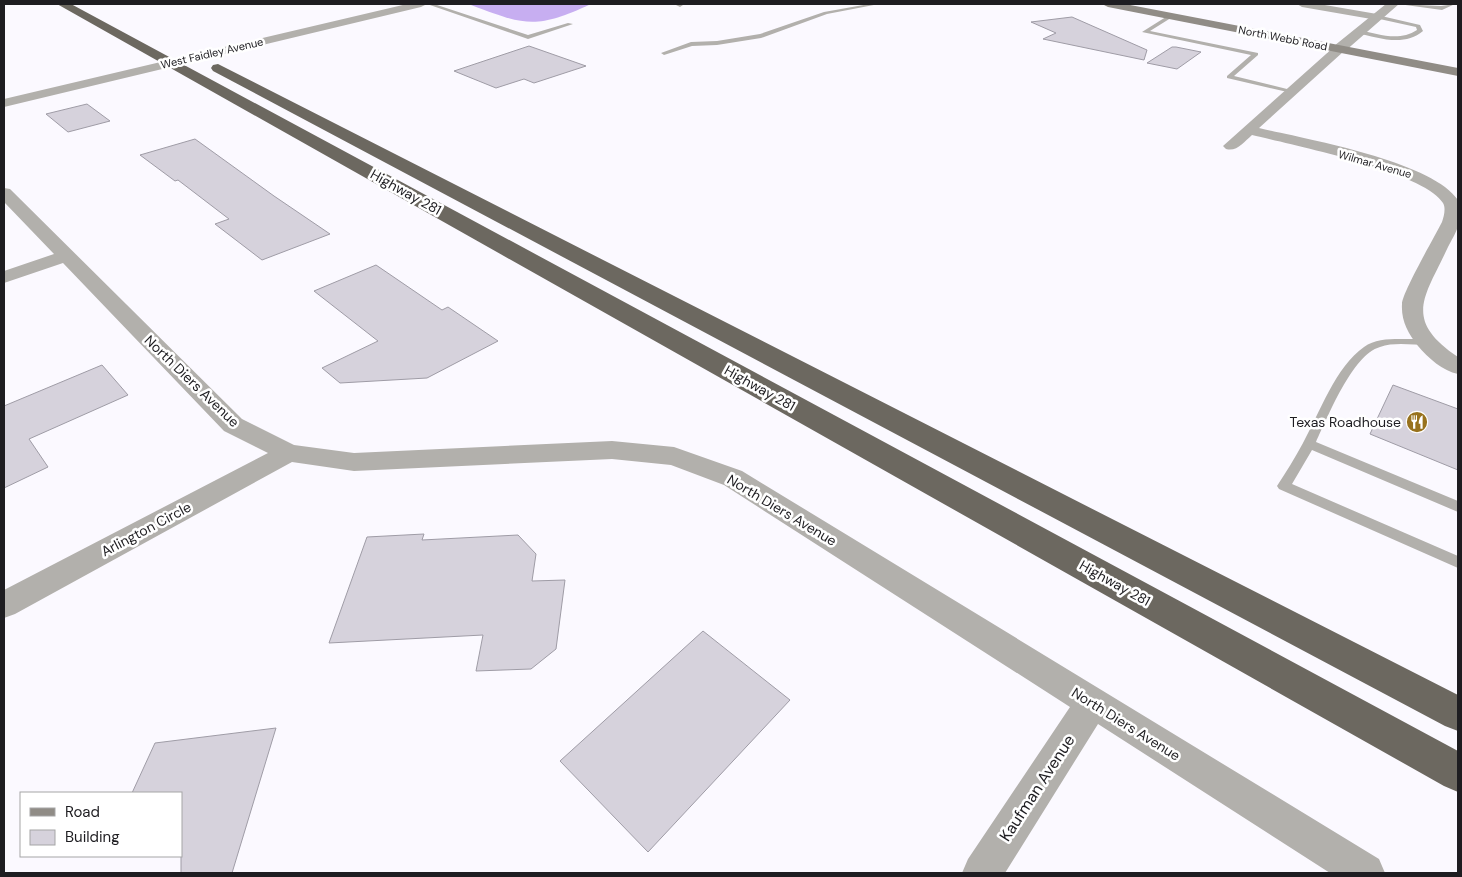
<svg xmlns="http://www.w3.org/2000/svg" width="1462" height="877" viewBox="0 0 1462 877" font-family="'DM Sans',sans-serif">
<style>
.water{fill:#c7aef1}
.building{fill:#d6d2dc;stroke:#9f9ca6}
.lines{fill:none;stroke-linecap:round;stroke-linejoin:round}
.service{fill:#b2b0ac;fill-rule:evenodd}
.minor{fill:#b2b0ac;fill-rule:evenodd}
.tertiary{fill:#b2b0ac;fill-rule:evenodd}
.secondary{fill:#908c86;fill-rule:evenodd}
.trunk{fill:#6c6860;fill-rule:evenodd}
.labels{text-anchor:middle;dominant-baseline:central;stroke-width:5;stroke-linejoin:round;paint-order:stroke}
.far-street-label{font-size:11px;fill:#1e1d21;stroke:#fff}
.street-label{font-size:14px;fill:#1e1d21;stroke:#fff}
.poi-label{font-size:14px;fill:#1e1d21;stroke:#fff;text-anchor:end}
.near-street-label{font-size:16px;fill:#1e1d21;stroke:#fff}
</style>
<rect width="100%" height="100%" fill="#fbf9ff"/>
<path class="water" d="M473,4H591C537,29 526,26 471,5Z"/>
<path class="building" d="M1072,17L1147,50L1144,60L1043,39L1056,33L1031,22Z
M529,46L586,66L534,83L524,79L496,88L454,71Z
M1172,47H1176L1201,52L1177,69L1147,63Z
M87,104L110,121L68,132L46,114Z
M195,139L274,196L330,234L262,260L215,224L229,219L178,180L175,181L140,155Z
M376,265L442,310L448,307L498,341L427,378L340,383L322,368L378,341L314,291Z
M102,365L128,395L29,439L48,467L4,488V406Z
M1393,385L1458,409V470L1370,434Z
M424,534L422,540L518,535L536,554L532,581L565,580L556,649L531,669L476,671L483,635L329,643L367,537Z
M703,631L790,700L648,852L560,761Z
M276,728L232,873H181V793H132L155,743Z"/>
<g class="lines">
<path class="service" d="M427,4H434L528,35L568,23L573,24L528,39Z
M674,4H681L683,5L680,7Z
M869,4H879L827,14L761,38L717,45L692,46L664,55L661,53L691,42L717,41L760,34L824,12Z
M1398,4L1441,6L1455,4L1442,10Z
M1169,15L1174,16L1150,31L1258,53V55L1234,76L1295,91L1292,93L1227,78V76L1251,55L1142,32Z
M1377,15L1420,25L1423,31C1405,47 1378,38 1357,33L1359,30C1378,34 1399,42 1417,30L1416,27L1375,18Z
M1408,339H1427L1432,342L1427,345C1412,345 1394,342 1380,347C1352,355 1328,417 1316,442L1458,501V512L1312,450L1292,484L1458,556V568L1279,489L1277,486C1286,472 1295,458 1303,443C1319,414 1336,366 1364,347C1376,338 1393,339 1408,339Z"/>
<path class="minor" d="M1297,4H1319L1377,14L1382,17L1377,20L1302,7Z
M1339,45L1345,49L1343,52L1259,128C1306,139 1432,161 1458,200C1458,208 1460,219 1458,226C1456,233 1451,241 1448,247C1425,297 1402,319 1458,357V374C1443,371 1428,358 1418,346C1408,333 1401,321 1402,304C1402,293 1435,236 1442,222C1444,216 1446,208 1443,203C1425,172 1289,144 1252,135C1244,142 1237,152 1226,149L1223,146L1335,46Z
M4,188L10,189L242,419L294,445L354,453L612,441L674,447L742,471L1379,859L1385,873H1330L1098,724L1005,873H962L968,859L1070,707L724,485L671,465L612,459L354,471L292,462L15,614L4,618V590L268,453L224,431L63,263L4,283V271L54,254L4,202Z"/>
<path class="tertiary" d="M407,4H427L421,7L4,107V99Z
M1386,4H1399L1344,52H1334L1332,49L1334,46Z"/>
<path class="secondary" d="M1102,4H1125L1458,68V76L1108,7Z"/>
<path class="trunk" d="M57,4H71L1458,751V792L1444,786Z
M218,64L1458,695V731L1445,726L213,71L211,68L213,65Z"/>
</g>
<defs>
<g id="restaurant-disc" transform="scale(1.125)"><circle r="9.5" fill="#98721d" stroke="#fff"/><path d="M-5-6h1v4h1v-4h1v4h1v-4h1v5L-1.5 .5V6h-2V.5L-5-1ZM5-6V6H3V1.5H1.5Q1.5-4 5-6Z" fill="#fff"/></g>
</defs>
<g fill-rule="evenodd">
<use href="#restaurant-disc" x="1417" y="422"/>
</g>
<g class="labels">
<g class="far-street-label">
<text transform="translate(1283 38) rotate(11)">North Webb Road</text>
<text transform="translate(212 53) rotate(-13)">West Faidley Avenue</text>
<text transform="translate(1375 164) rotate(16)">Wilmar Avenue</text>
</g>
<g class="street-label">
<text transform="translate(406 192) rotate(29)">Highway 281</text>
<text transform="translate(192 381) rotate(44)">North Diers Avenue</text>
<text transform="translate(760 388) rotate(29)">Highway 281</text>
<text transform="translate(782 510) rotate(31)">North Diers Avenue</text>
<text transform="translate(146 529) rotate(-28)">Arlington Circle</text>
<text transform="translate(1115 583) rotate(29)">Highway 281</text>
<text transform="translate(1126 724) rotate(32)">North Diers Avenue</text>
</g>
<g class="poi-label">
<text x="1401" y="422">Texas Roadhouse</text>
</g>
<g class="near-street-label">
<text transform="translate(1037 788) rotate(-57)">Kaufman Avenue</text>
</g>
</g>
<rect width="1462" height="877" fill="none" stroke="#1e1d21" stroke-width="10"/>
<rect x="20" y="792" width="162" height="65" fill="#ffffff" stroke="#a5a5a6"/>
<rect x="30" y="808" width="25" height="8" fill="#908c86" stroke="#a5a5a6"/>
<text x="65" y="817" font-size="15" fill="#1e1d21">Road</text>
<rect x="30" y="830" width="25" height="15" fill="#d6d2dc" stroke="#a5a5a6"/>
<text x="65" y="842" font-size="15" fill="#1e1d21">Building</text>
</svg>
